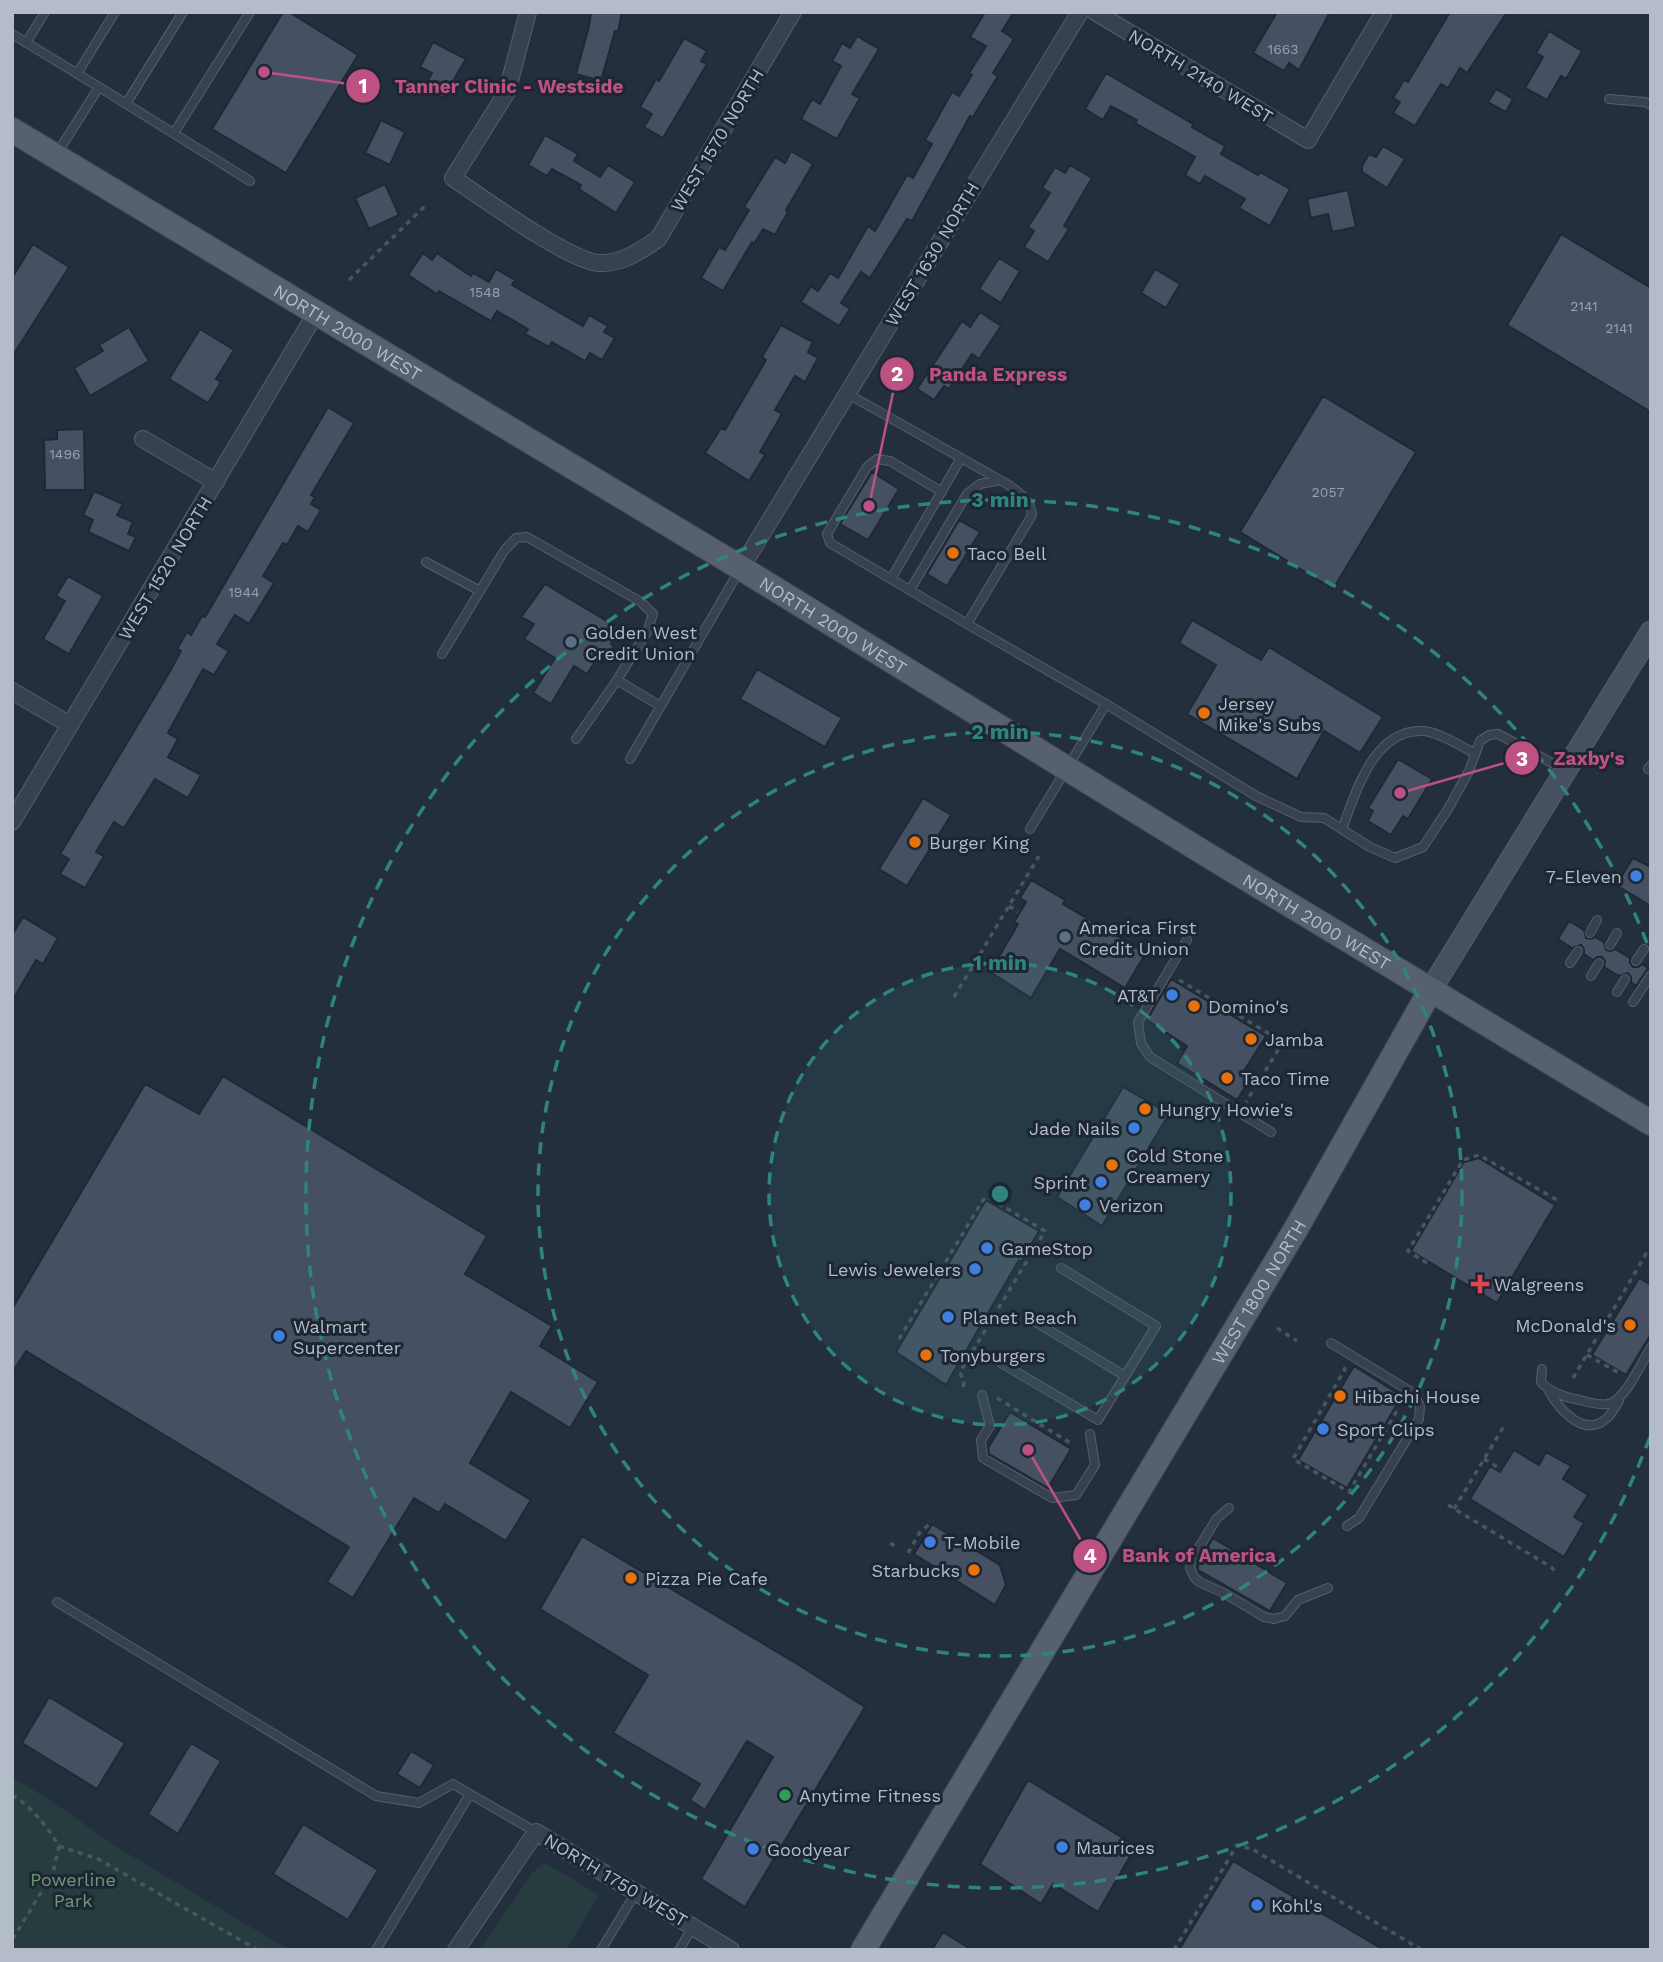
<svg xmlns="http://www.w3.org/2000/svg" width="1663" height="1962" viewBox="0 0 1663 1962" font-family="'Work Sans',sans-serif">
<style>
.green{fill:#263c3f}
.building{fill:#455162;stroke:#1f2835;stroke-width:2}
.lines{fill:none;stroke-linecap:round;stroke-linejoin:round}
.lane-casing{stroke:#565f6c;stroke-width:10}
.street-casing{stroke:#565f6c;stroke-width:18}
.secondary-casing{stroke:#565f6c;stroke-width:23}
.primary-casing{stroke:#414a57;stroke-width:26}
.path{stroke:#44595c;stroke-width:3.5;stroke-dasharray:5 5;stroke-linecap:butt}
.lane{stroke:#38414e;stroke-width:8}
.street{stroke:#38414e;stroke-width:16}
.secondary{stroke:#465061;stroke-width:21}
.primary{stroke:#56606e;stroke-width:24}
.ring{fill:none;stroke:#308480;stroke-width:3.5;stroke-dasharray:12 9}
.food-dot{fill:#e8710a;stroke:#1d2633;stroke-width:2.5}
.service-dot{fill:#5c6f8a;stroke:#1d2633;stroke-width:2.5}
.shop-dot{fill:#3f7fe0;stroke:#1d2633;stroke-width:2.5}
.health-dot{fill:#e0444e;stroke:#1d2633;stroke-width:2.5}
.leisure-dot{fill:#2e9e5b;stroke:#1d2633;stroke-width:2.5}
.labels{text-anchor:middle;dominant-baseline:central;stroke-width:6;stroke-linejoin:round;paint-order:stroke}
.number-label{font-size:14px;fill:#98a1af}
.street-label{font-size:18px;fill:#b4bcc9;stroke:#1d2633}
.poi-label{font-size:18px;fill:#b4bcc9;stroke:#1d2633;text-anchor:start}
.park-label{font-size:18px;fill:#6b9a76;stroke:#1d2633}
.centre{fill:#308480;stroke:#1d2633;stroke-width:3.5}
.ring-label{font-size:21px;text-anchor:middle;font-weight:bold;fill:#308480;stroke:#1d2633;stroke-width:6;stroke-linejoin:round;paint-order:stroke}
.leader{fill:none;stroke:#bd5182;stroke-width:2.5}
.callout-dot{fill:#bd5182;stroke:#1d2633;stroke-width:2.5}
.mark-label{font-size:21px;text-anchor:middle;font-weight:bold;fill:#fff}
.callout-label{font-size:19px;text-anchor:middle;font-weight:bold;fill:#bd5182;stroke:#1d2633;stroke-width:6;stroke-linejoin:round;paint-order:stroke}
</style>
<rect width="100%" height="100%" fill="#242f3e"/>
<path class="green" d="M12,1777L51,1801L117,1847L289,1950H12Z
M547,1864L599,1895L566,1950H480L533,1872L541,1865Z"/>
<path class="building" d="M283,12H289L358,55L286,173L212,129Z
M591,12H622L618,32L615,31L601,81L576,74L589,26Z
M985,12H1014L1002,31L1014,39L993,73L998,76L973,117L970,116L912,221L907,219L870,278L861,272L841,303L850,309L839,326L801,302L811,286L818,291L830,273L838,278L868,226L875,231L907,175L913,178L932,144L925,140L952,92L959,96L972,75L969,73L986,46L970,37Z
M1277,12H1330L1299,70L1289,63L1284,71L1253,53Z
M1450,12H1507L1467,73L1460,68L1448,88L1441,84L1415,126L1393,113L1400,102L1393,98L1404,80L1408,82Z
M1549,31L1582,51L1566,79L1561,76L1547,100L1525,88L1543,57L1536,53Z
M857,36L879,49L852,94L860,98L837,139L801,119L812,99L820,104L841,66L832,61L842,43L850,48Z
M684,38L707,51L701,61L707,64L663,138L644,127L652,114L640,107L656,79L659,81Z
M433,42L466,59L443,98L424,88L432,73L420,67Z
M1106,73L1193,124L1192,127L1225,146L1221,154L1258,175L1260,172L1290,189L1270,226L1239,208L1245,199L1205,176L1200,184L1185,175L1195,157L1135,123L1137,120L1111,106L1103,120L1085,109Z
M1496,89L1513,99L1506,112L1488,102Z
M381,120L405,132L390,165L365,153Z
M545,135L578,154L574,161L600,177L608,165L635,182L616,213L579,189L581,185L552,169L547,176L528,165Z
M1383,146L1405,159L1387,188L1362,172V166L1369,154L1376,157Z
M791,151L813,164L786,210L788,212L775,235L763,229L754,244L752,242L723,291L701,278L719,247L725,250L749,210L744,207L775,157L785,163Z
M1070,165L1092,178L1064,226L1069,229L1048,262L1024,247L1034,231L1028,227L1050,193L1042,188L1055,167L1065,173Z
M385,184L399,215L369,229L355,198Z
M1348,190L1356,227L1332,232L1328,214L1311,218L1307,199Z
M1561,234L1651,288V412L1507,325Z
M33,244L69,267L12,357V278Z
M423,253L432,260L437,253L471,276L473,273L489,282L496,269L515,280L512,285L583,326L589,315L608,326L604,332L615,338L602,360L590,353L585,361L552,342L549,347L525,334L528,329L497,311L491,321L439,291L437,294L408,275Z
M999,258L1020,271L1001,303L979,289Z
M1155,269L1180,284L1166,308L1141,293Z
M980,312L1001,326L979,359L972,354L949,389L944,386L934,400L917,389L962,321L970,327Z
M781,325L813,342L808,352L818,358L805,382L795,376L775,410L782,414L760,452L765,455L749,481L705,453L721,428L725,430L766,360L762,357Z
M129,327L149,361L90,396L74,368L103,351L99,345Z
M200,329L234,350L216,379L221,382L208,403L169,379Z
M1323,396L1416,452L1333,589L1240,532Z
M328,407L354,423L311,495L315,497L311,504L321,510L308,532L298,526L287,545L283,543L263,576L274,583L249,624L235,615L217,644L229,651L214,675L203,669L168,733L178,739L168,757L201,775L188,798L155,779L124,828L114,822L96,852L104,856L85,888L60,874L69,859L60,854L169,673L181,651L177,649L187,632L191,635L202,616L205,617Z
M84,429L85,490H45L44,440L57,439V430Z
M872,472L899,489L868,540L840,524Z
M94,491L123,504L117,515L133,522L128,534L136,537L129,551L88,532L93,520L83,515Z
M959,520L980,532L947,586L927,574Z
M68,576L103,596L69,654L43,639L65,601L56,596Z
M545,584L620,629L611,644L614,646L603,663L597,659L587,674L574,666L551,704L533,693L555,658L524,639L534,624L521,617Z
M1192,620L1261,660L1269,647L1383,717L1360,753L1324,731L1297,779L1187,714L1216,665L1179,643Z
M757,669L842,718L825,747L740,699Z
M1398,759L1432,779L1408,819L1403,816L1391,835L1368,821L1373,811L1368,808Z
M923,798L951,815L907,886L879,869Z
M1633,858L1651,867V906L1616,885Z
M1031,880L1065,900L1063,904L1146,953L1125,988L1060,949L1031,998L990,972L1018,924L1014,922L1026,902L1020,898Z
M23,917L58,938L43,964L36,960L12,1001V935Z
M1569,921L1584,930L1586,938L1591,939L1595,937L1604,942L1606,950L1611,951L1615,949L1630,958V963L1633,967H1638L1642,964L1648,968L1636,986L1631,982V977L1628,973L1619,976L1604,967L1605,961L1602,957H1597L1593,960L1584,954V949L1581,945L1572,948L1558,939Z
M1171,979L1266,1036L1244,1071L1252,1076L1237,1100L1177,1063L1187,1046L1147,1020Z
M223,1076L487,1236L465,1274L552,1326L540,1346L598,1382L570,1428L511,1392L470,1463L531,1500L506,1541L445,1504L439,1513L414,1498L353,1598L327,1582L349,1547L26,1351L12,1373V1309L145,1084L199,1114Z
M1123,1087L1169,1114L1102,1226L1057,1197Z
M1479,1158L1555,1205L1497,1303L1411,1251L1464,1162Z
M986,1200L1039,1231L1021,1262L1019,1260L946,1385L896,1352Z
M1639,1278L1651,1285V1334L1626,1375L1592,1355Z
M1354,1366L1402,1396L1347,1488L1298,1460Z
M1010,1412L1071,1449L1048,1488L989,1454L988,1448Z
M1514,1450L1539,1465L1546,1452L1571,1466L1563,1479L1588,1495L1574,1517L1584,1523L1564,1557L1470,1499L1490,1466L1500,1472Z
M932,1524L1000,1565L1006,1585L995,1605L914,1554Z
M582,1536L794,1662L865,1707L745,1907L701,1879L773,1757L747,1741L705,1810L690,1800L700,1784L613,1733L648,1675L540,1609Z
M1213,1538L1287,1583L1270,1611L1198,1570V1563Z
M49,1697L125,1743L97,1789L22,1743Z
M191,1743L221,1761L178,1834L148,1814Z
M411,1751L434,1765L420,1788L397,1774Z
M1028,1780L1136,1846L1098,1912L1053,1884L1041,1904L980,1864Z
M303,1824L378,1870L348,1920L273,1874Z
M1233,1861L1384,1950H1179Z
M943,1932L972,1950H932Z"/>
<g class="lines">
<g class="lane-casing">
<path id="lane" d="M12,34L99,87L58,152
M26,43L45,12
M77,74L115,12
M99,87L250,181
M1609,99L1645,102L1651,105
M126,104L183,12
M174,133L250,12
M848,394L1007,484C1020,493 1030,499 1032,515L967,624L1106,704L1256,796L1301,817L1324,818L1370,847L1395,858L1423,847L1448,809L1469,771L1480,741L1489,735L1498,734L1565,770
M961,458L891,579L967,624
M426,562L480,591
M891,579L830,543L827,534L867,467L877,459L890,461L942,492
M910,590L967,494L980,484L1000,480
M442,654L504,551L516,538L527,537L641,602L653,614L647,632L617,680L660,706
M576,739L617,680
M630,759L739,571
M1648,769L1651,765
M1030,829L1106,704
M1342,829C1356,793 1373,728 1424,731C1438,732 1461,746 1474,753
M1590,933L1597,920
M1187,940L1138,1022L1141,1043L1150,1057L1271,1132
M1610,945L1617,933
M1636,961L1644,949
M1570,963L1578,951
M1591,976L1599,963
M1617,992L1625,979
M1633,1002L1651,975
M1029,1318L1125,1376
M1331,1343L1413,1393L1420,1406L1419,1419L1359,1518L1347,1526
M1001,1363L1098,1420L1156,1326L1061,1268
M1542,1369L1541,1382C1549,1392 1562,1396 1575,1399C1585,1401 1598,1406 1608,1404C1625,1401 1642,1362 1651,1347
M1549,1391C1559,1409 1583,1438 1606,1419C1611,1415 1615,1407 1619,1401
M982,1395L990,1426L981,1440L983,1458L1052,1498L1076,1495L1095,1465L1090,1434
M1229,1508L1217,1518L1192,1559L1190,1568L1194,1577L1199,1582L1224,1593L1264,1617L1274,1619L1285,1616L1298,1600L1328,1588
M57,1602L376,1796L419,1803L453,1784L470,1794
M376,1950L470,1794L536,1832
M601,1950L635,1894
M679,1950L693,1927"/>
</g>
<g class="street-casing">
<path id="street" d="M528,12L507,92L453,178C481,197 569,261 599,263C622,264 640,251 658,239L793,12
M1095,12L1308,140L1384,12
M143,439L216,482
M741,568L1080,12
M12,691L70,725
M12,822L316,313
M456,1950L536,1832L731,1950"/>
</g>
<g class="secondary-casing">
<path id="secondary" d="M1430,991L1651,632"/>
</g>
<g class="primary-casing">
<g id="primary">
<path id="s1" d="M12,130L741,568L1214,859L1651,1123"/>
<path id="s2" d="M863,1950L1297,1227L1430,991"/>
</g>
</g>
<path class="path" d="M349,280L427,204
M1009,906L1018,912
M1179,980L1283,1042L1246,1102
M954,997L1039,856
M1427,1263L1408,1251L1463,1160L1479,1155L1557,1200
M1277,1328L1297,1341
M899,1339L983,1200L987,1197L1045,1231L960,1372L964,1382L963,1391
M1587,1355L1621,1374
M1343,1368L1345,1369L1293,1459L1349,1492L1398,1409
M1573,1378L1646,1254L1651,1257
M997,1398L1072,1444
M1484,1459L1499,1468
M1448,1505L1551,1567L1556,1572
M1454,1509L1504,1426
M890,1543L895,1546
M908,1553L920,1532L930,1524
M12,1795C33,1808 46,1825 59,1846L53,1873L12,1940
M59,1846L98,1859L258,1950
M1174,1950L1237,1845L1252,1849L1422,1950"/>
<use href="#lane" class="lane"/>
<use href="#street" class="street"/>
<use href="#secondary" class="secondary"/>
<use href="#primary" class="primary"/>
</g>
<circle cx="1000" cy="1194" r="231" fill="#308480" fill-opacity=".12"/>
<g class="ring">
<circle cx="1000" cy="1194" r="231"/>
<circle cx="1000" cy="1194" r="462"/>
<path d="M1650 1437A694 694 0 1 1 1650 951"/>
</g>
<g class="food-dot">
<circle cx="953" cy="553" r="7"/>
<circle cx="1204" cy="713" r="7"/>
<circle cx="915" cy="842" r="7"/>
<circle cx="1194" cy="1006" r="7"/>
<circle cx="1251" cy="1039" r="7"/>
<circle cx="1227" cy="1078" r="7"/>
<circle cx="1145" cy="1109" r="7"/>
<circle cx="1112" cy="1165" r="7"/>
<circle cx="1630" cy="1325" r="7"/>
<circle cx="926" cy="1355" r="7"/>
<circle cx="1340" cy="1396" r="7"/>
<circle cx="974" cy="1570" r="7"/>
<circle cx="631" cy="1578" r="7"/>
</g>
<g class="service-dot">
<circle cx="571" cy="642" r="7"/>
<circle cx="1065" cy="937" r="7"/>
</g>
<g class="shop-dot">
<circle cx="1636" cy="876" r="7"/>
<circle cx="1172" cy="995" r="7"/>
<circle cx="1134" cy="1128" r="7"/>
<circle cx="1101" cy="1182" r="7"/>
<circle cx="1085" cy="1205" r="7"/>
<circle cx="987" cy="1248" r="7"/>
<circle cx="975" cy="1269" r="7"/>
<circle cx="948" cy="1317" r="7"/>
<circle cx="279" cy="1336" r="7"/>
<circle cx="1323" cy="1429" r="7"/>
<circle cx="930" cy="1542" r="7"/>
<circle cx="1062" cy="1847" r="7"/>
<circle cx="753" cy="1849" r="7"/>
<circle cx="1257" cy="1905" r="7"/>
</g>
<path class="health-dot" d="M1476.5 1273.5h7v7h7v7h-7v7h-7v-7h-7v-7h7z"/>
<circle class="leisure-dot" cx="785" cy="1795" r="7"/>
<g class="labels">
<g class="number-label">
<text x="1283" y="49">1663</text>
<text x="485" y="292">1548</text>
<text x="1584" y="306">2141</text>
<text x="1619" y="328">2141</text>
<text x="65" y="454">1496</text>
<text x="1328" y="492">2057</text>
<text x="244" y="592">1944</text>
</g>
<g class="street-label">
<text transform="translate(1201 76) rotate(31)">NORTH 2140 WEST</text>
<text transform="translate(717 140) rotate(-59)">WEST 1570 NORTH</text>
<text transform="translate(932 254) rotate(-59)">WEST 1630 NORTH</text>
<text stroke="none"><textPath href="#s1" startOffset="392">NORTH 2000 WEST</textPath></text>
<text transform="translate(165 568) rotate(-59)">WEST 1520 NORTH</text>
<text stroke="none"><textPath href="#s1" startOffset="959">NORTH 2000 WEST</textPath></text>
<text stroke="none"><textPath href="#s1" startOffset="1526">NORTH 2000 WEST</textPath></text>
<text stroke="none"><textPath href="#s2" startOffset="768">WEST 1800 NORTH</textPath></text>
<text transform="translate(616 1880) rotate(31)">NORTH 1750 WEST</text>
</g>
<g class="poi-label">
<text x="967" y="553">Taco Bell</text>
<text x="585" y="632">Golden West<tspan x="585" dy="21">Credit Union</tspan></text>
<text x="1218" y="703">Jersey<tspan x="1218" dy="21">Mike's Subs</tspan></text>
<text x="929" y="842">Burger King</text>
<text x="1622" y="876" text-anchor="end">7-Eleven</text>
<text x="1079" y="927">America First<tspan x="1079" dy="21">Credit Union</tspan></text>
<text x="1158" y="995" text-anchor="end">AT&amp;T</text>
<text x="1208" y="1006">Domino's</text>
<text x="1265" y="1039">Jamba</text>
<text x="1241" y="1078">Taco Time</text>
<text x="1159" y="1109">Hungry Howie's</text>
<text x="1120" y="1128" text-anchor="end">Jade Nails</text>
<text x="1126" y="1155">Cold Stone<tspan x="1126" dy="21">Creamery</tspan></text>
<text x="1087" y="1182" text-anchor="end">Sprint</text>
<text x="1099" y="1205">Verizon</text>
<text x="1001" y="1248">GameStop</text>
<text x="961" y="1269" text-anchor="end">Lewis Jewelers</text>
<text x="1494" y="1284">Walgreens</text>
<text x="962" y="1317">Planet Beach</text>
<text x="1616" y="1325" text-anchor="end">McDonald's</text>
<text x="293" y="1326">Walmart<tspan x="293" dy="21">Supercenter</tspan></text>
<text x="940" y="1355">Tonyburgers</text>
<text x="1354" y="1396">Hibachi House</text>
<text x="1337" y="1429">Sport Clips</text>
<text x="944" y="1542">T-Mobile</text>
<text x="960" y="1570" text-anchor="end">Starbucks</text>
<text x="645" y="1578">Pizza Pie Cafe</text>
<text x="799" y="1795">Anytime Fitness</text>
<text x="1076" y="1847">Maurices</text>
<text x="767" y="1849">Goodyear</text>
<text x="1271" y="1905">Kohl's</text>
</g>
<g class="park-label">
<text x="73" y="1879">Powerline<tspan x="73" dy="21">Park</tspan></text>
</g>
</g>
<circle cx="1000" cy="1194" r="10" class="centre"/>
<g class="ring-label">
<text x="1000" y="507">3 min</text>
<text x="1000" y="739">2 min</text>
<text x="1000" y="970">1 min</text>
</g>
<path class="leader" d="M264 72L363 86M869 506L897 374M1400 793L1522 758M1028 1450L1090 1556"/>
<g class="callout-dot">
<circle cx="264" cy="72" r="7"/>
<circle cx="869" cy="506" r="7"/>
<circle cx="1400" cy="793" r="7"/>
<circle cx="1028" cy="1450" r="7"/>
<circle cx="363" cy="86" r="18"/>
<circle cx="897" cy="374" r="18"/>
<circle cx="1522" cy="758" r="18"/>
<circle cx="1090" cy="1556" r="18"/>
</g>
<g class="mark-label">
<text x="363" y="93">1</text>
<text x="897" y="381">2</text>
<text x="1522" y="766">3</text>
<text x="1090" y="1563">4</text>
</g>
<g class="callout-label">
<text x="509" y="93">Tanner Clinic - Westside</text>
<text x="998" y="381">Panda Express</text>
<text x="1589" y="765">Zaxby's</text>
<text x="1199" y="1562">Bank of America</text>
</g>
<rect width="1663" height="1962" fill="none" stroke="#b4bcc9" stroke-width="28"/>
</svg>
